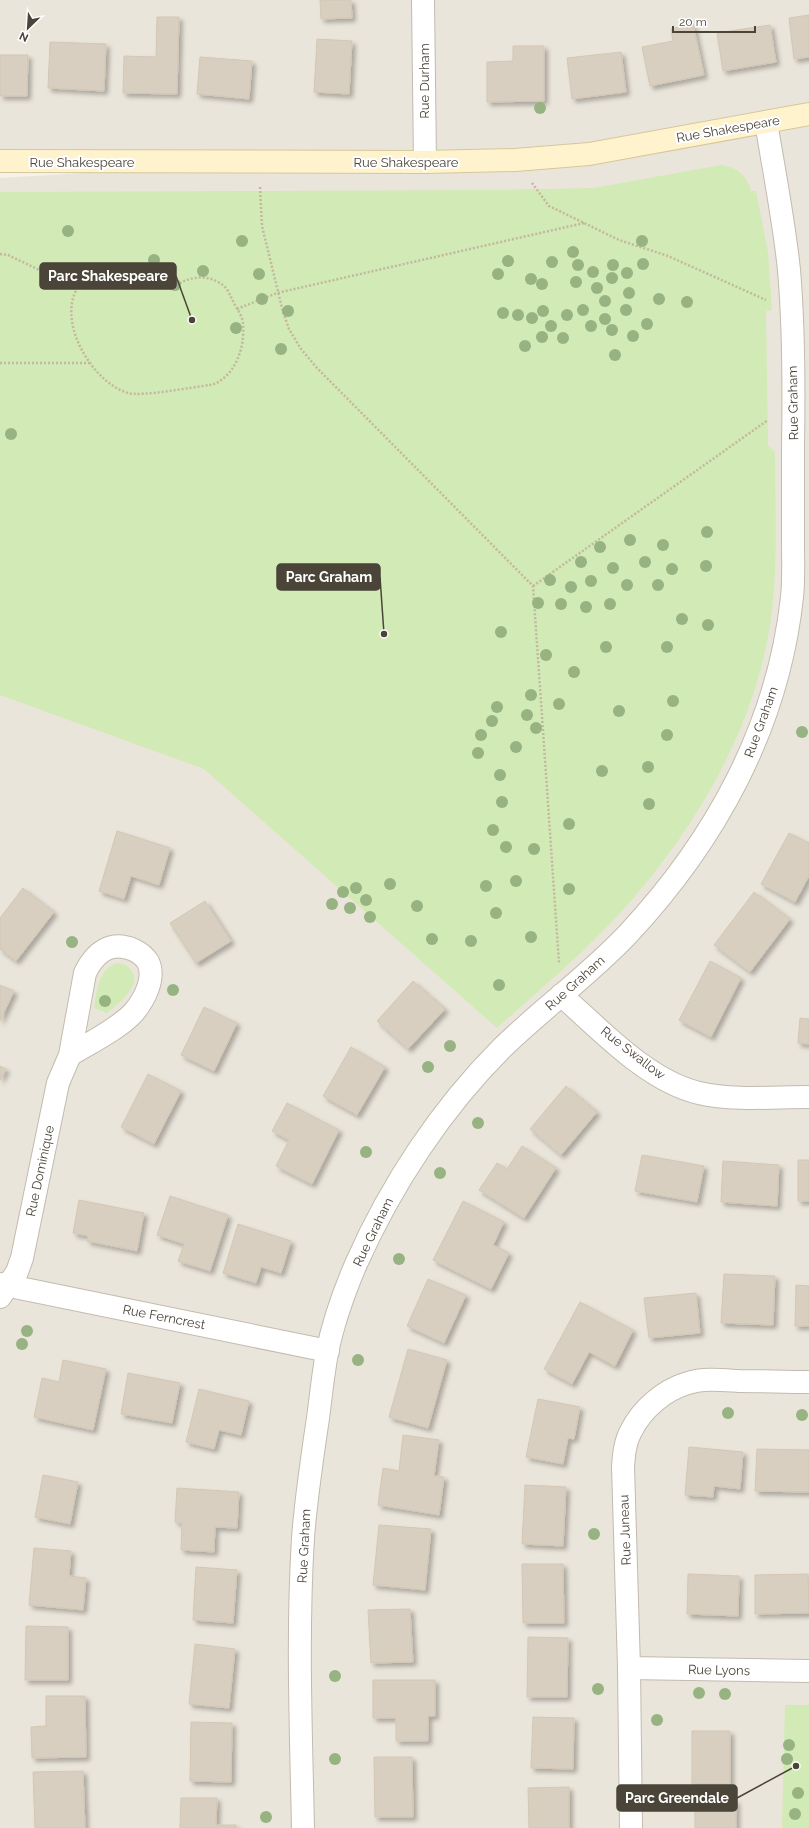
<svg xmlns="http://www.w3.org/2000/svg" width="809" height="1828" viewBox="0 0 809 1828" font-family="Raleway,sans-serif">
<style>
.residential{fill:#eae5da}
.green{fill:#d2eab5}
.building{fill:#d8cfc1;stroke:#d3c7b4;filter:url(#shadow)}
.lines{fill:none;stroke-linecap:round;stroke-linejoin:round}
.street-casing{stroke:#c2bbae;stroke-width:24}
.secondary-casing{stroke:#d6c79b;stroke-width:24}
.path{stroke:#c4b79f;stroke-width:2.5;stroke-dasharray:2 2;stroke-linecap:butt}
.street{stroke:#fff;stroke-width:22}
.secondary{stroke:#fff3cd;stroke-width:22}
.tree{fill:#97b381}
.labels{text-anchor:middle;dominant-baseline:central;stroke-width:4;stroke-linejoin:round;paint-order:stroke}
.street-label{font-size:13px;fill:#4b4439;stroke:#fff}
.leader{fill:none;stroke:#4b4439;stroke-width:1.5}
.callout-dot{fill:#4b4439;stroke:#fff;stroke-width:1.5}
.callout{fill:#4b4439;stroke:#4b4439;stroke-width:1.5}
.callout-label{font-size:14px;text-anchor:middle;font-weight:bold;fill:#fff}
</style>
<defs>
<filter id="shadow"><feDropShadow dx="3.5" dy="3.5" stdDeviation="2" flood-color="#0004"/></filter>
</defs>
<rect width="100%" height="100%" fill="#f6f3ec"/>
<path class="residential" d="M0,0H809V1828H0V178L253,163L0,152Z"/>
<path class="green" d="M721,165C737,167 747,175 751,191H756L768,252L772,310L766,311L768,445L775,452C775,505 778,558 772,610C759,723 695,831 620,913C582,955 538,991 497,1028L204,769L0,695V192L499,190L594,188Z
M117,963C123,964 127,965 131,970C143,985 117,1005 107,1013L94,1008C97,992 98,969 117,963Z
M785,1705H809V1828H782Z"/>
<path class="building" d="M320,0H351L352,18L321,19Z
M809,15V57L794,59L789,18Z
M157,17H179L177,94L123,93L124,56L156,57Z
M693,24L704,75L650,86L642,47L673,41L671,29Z
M770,25L776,62L723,71L717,33Z
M317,39L352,41L349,94L314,92Z
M50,42L106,44L104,91L48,88Z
M513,46H544V101L487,102V62L513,61Z
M621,52L626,92L572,99L567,58Z
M0,55H28L27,96H0Z
M200,57L252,61L249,99L197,94Z
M117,831L170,848L159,885L131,876L124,899L99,891Z
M789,833L809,843V876L795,902L761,884Z
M23,888L54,912L16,961L0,949V918Z
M754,892L790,919L750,972L714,945Z
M205,901L231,941L196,963L170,923Z
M710,961L741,978L711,1037L679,1020Z
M413,981L445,1009L408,1049L377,1021Z
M0,985L14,991L0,1021Z
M204,1007L237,1023L214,1071L181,1055Z
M800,1018L809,1019V1044L798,1043Z
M351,1047L385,1067L357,1115L323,1096Z
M0,1066L6,1069L0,1080Z
M148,1074L181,1091L154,1144L121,1127Z
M566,1086L597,1112L561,1155L530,1129Z
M287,1103L339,1130L312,1184L276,1166L289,1140L272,1131Z
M522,1146L556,1168L524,1218L479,1190L497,1163L507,1169Z
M642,1155L704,1166L697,1202L635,1191Z
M798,1160H809V1201H798Z
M723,1161L779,1165L777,1206L721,1202Z
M170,1196L228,1215L210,1271L178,1261L184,1244L157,1235Z
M79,1200L144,1213L137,1251L87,1241L88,1236L73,1233Z
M463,1201L504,1222L493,1245L509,1253L491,1289L433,1260Z
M238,1224L291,1241L281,1273L261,1267L256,1283L223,1273Z
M724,1274L775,1276L773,1325L721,1323Z
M428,1279L466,1295L444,1343L407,1326Z
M796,1285L809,1286V1326H795Z
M696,1293L700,1333L649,1338L644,1298Z
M580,1302L633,1330L615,1366L589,1352L572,1384L544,1369Z
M408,1349L447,1360L428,1428L389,1417Z
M63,1360L106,1369L93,1430L34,1417L42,1378L59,1382Z
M128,1373L180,1383L172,1423L121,1414Z
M199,1389L249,1401L241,1435L219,1430L214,1449L186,1442Z
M538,1399L580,1407L574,1439L568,1438L563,1464L526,1457Z
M403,1435L439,1440L434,1476L444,1477L439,1515L378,1505L383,1468L399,1471Z
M689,1447L743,1452L740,1489L714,1486L713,1497L685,1495Z
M757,1449L809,1450V1492L755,1491Z
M43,1475L78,1482L70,1524L35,1517Z
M525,1485L566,1487L563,1546L522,1544Z
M177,1488L239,1492L237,1528L215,1527L214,1552L181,1550L182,1523L175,1522Z
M379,1525L431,1529L425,1590L373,1585Z
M34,1548L71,1551L69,1576L86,1578L83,1610L29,1605Z
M522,1564H563L564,1623H523Z
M196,1567L237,1570L233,1623L193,1620Z
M688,1574L739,1576L738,1616L687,1614Z
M808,1574L809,1613L755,1614V1575Z
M410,1609L413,1662L371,1663L368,1610Z
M26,1626L68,1627V1680H25Z
M528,1637L568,1638L567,1697H527Z
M195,1644L235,1649L229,1708L189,1704Z
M373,1680H435V1716H428V1741H396V1718H373Z
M46,1696H85L86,1757L32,1758L31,1727L46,1726Z
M533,1717L574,1718L573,1769L531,1768Z
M191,1722L232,1723L231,1782L190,1781Z
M692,1731H730V1784H692Z
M374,1757H412L413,1817H375Z
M83,1771L85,1828H35L33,1772Z
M569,1787V1828H529L528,1788Z
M181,1798H217L216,1825H236V1828H180Z
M695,1800H736V1828H695Z"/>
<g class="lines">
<g class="street-casing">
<path id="street" d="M423,0L425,162
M561,995C600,1029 647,1081 699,1093C734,1101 773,1097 809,1097
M0,1284L328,1351
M0,1297L17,1272L22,1258L58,1083L70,1055L85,973C95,952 111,940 134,950C138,952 145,957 148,962C156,978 144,1000 134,1012C120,1028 88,1044 70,1055
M629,1668L809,1671
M303,1828C301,1732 297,1635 303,1538C306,1498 312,1458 318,1418C321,1396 323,1374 327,1353C333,1323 344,1292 356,1264C391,1185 441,1109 502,1048C542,1009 588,976 627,935C715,841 778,727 792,597C794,579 793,560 793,541C793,510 793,479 793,448C794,390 794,328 789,270C784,221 774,171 766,122
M631,1828L629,1668L623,1466C624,1454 625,1442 631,1431C642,1409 664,1390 688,1383C704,1378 722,1380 739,1381C762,1381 786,1382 809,1382"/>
</g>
<g class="secondary-casing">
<path id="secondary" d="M0,161L425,162L515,160L589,154L809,114"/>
</g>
<path class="path" d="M532,183L549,206L619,240L668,256L766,300
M260,187L262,226L283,312L289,329L301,349L317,368L533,586L559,963
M0,254L8,255L77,288
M118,267L151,274L173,288C187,276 209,273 224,286C229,291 231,298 235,305C238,310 243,318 243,324C245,343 238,369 221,380C218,383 214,384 210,385C193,387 141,397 128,393C93,383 57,323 77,289C85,274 103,269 118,267Z
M237,309L277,293L584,223
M0,363H89
M533,586L768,420"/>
<use href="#street" class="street"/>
<use href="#secondary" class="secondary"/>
</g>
<g class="tree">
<circle cx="540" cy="108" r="6"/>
<circle cx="68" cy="231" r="6"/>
<circle cx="242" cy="241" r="6"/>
<circle cx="642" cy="241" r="6"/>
<circle cx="573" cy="252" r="6"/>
<circle cx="154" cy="260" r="6"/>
<circle cx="508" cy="261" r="6"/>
<circle cx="552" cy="262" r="6"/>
<circle cx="643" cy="264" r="6"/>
<circle cx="578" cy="265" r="6"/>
<circle cx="613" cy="265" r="6"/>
<circle cx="203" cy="271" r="6"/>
<circle cx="593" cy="272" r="6"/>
<circle cx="627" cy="273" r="6"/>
<circle cx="259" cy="274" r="6"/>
<circle cx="498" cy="274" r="6"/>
<circle cx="612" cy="278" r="6"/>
<circle cx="531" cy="279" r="6"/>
<circle cx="576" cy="282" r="6"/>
<circle cx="542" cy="284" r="6"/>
<circle cx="175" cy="285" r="6"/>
<circle cx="597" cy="288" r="6"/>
<circle cx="629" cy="293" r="6"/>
<circle cx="262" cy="299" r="6"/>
<circle cx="659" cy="299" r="6"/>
<circle cx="605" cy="301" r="6"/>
<circle cx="687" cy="302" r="6"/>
<circle cx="583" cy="310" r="6"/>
<circle cx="626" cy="310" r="6"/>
<circle cx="288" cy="311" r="6"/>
<circle cx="543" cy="311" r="6"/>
<circle cx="503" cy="313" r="6"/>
<circle cx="518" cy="315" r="6"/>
<circle cx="567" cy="315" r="6"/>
<circle cx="532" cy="318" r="6"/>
<circle cx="605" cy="319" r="6"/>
<circle cx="647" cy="324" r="6"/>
<circle cx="551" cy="326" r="6"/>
<circle cx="591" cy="326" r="6"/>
<circle cx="236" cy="328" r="6"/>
<circle cx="612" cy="330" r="6"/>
<circle cx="633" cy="336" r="6"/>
<circle cx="542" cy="337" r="6"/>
<circle cx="563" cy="338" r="6"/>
<circle cx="525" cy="346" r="6"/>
<circle cx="281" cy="349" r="6"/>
<circle cx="615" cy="355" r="6"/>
<circle cx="11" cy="434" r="6"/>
<circle cx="707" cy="532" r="6"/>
<circle cx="630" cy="540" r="6"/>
<circle cx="663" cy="545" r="6"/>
<circle cx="600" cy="547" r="6"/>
<circle cx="581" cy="562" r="6"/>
<circle cx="645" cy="562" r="6"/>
<circle cx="706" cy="566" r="6"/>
<circle cx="613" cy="568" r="6"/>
<circle cx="672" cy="569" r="6"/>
<circle cx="550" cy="580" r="6"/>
<circle cx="591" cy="581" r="6"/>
<circle cx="627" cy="585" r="6"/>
<circle cx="658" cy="585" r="6"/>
<circle cx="571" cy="587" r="6"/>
<circle cx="538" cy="603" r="6"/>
<circle cx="561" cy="604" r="6"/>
<circle cx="610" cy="604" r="6"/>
<circle cx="586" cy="607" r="6"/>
<circle cx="682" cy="619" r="6"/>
<circle cx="708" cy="625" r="6"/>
<circle cx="501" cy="632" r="6"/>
<circle cx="606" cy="647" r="6"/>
<circle cx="667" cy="647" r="6"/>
<circle cx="546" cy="655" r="6"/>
<circle cx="574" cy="672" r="6"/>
<circle cx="531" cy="695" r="6"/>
<circle cx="673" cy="701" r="6"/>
<circle cx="559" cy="704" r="6"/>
<circle cx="497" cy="707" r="6"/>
<circle cx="619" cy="711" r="6"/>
<circle cx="527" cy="715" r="6"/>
<circle cx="492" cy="721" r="6"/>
<circle cx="536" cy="728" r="6"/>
<circle cx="802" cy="732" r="6"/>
<circle cx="481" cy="735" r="6"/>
<circle cx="667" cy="735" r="6"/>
<circle cx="516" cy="747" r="6"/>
<circle cx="478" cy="753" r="6"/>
<circle cx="648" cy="767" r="6"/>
<circle cx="602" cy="771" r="6"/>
<circle cx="500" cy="775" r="6"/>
<circle cx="502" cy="802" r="6"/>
<circle cx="649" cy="804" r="6"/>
<circle cx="569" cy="824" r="6"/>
<circle cx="493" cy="830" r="6"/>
<circle cx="506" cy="847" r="6"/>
<circle cx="534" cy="849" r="6"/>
<circle cx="516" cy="881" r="6"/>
<circle cx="390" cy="884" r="6"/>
<circle cx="486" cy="886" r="6"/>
<circle cx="356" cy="888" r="6"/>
<circle cx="569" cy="889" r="6"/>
<circle cx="343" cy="892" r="6"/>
<circle cx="366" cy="900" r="6"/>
<circle cx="332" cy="904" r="6"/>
<circle cx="417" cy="906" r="6"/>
<circle cx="350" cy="908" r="6"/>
<circle cx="496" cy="913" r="6"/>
<circle cx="370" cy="917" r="6"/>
<circle cx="531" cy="937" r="6"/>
<circle cx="432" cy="939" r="6"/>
<circle cx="471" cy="941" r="6"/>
<circle cx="72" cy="942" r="6"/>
<circle cx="499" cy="985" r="6"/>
<circle cx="173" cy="990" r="6"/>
<circle cx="105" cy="1001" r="6"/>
<circle cx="450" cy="1046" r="6"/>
<circle cx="428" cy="1067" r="6"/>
<circle cx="478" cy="1123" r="6"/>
<circle cx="366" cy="1152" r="6"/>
<circle cx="440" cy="1173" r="6"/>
<circle cx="399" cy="1259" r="6"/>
<circle cx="27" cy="1331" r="6"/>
<circle cx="22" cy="1344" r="6"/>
<circle cx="358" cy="1360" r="6"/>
<circle cx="728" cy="1413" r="6"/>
<circle cx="802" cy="1415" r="6"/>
<circle cx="594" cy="1534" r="6"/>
<circle cx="335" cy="1676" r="6"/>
<circle cx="598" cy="1689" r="6"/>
<circle cx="699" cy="1693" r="6"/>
<circle cx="725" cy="1694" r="6"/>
<circle cx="657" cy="1720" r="6"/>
<circle cx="789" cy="1745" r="6"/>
<circle cx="335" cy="1759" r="6"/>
<circle cx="787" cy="1759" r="6"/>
<circle cx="798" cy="1793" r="6"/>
<circle cx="795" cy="1814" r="6"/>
<circle cx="266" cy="1817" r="6"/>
</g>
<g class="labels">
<g class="street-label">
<text transform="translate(424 81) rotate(-90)">Rue Durham</text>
<text transform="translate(728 129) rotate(-10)">Rue Shakespeare</text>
<text x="82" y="162">Rue Shakespeare</text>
<text x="406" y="162">Rue Shakespeare</text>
<text transform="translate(793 403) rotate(-91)">Rue Graham</text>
<text transform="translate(761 722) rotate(-70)">Rue Graham</text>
<text transform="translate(575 983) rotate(-42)">Rue Graham</text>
<text transform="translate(633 1053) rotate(38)">Rue Swallow</text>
<text transform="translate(40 1171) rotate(-78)">Rue Dominique</text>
<text transform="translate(373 1232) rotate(-64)">Rue Graham</text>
<text transform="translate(164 1317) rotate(11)">Rue Ferncrest</text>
<text transform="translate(625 1530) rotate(-92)">Rue Juneau</text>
<text transform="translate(304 1546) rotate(-87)">Rue Graham</text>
<text transform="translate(719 1670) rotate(1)">Rue Lyons</text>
</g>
</g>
<path class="leader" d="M192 320L176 276M384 634L380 577M796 1766L737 1798"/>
<g class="callout-dot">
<circle cx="192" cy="320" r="4"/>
<circle cx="384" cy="634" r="4"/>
<circle cx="796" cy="1766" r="4"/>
</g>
<g class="callout">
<rect x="40" y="263" width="136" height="26" rx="4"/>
<rect x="277" y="564" width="103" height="26" rx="4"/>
<rect x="617" y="1785" width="120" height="26" rx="4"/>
</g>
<g class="callout-label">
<text x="108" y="281">Parc Shakespeare</text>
<text x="329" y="582">Parc Graham</text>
<text x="677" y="1803">Parc Greendale</text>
</g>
<g transform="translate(28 28) rotate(205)" stroke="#ffffff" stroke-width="3" paint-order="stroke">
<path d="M0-3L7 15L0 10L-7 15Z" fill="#4b4439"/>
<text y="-6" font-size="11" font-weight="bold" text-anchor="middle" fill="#4b4439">N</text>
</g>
<path d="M673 26v6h82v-6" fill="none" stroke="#4b4439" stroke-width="2"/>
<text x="679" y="26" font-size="12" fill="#4b4439" stroke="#ffffff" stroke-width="3" paint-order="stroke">20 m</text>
</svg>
